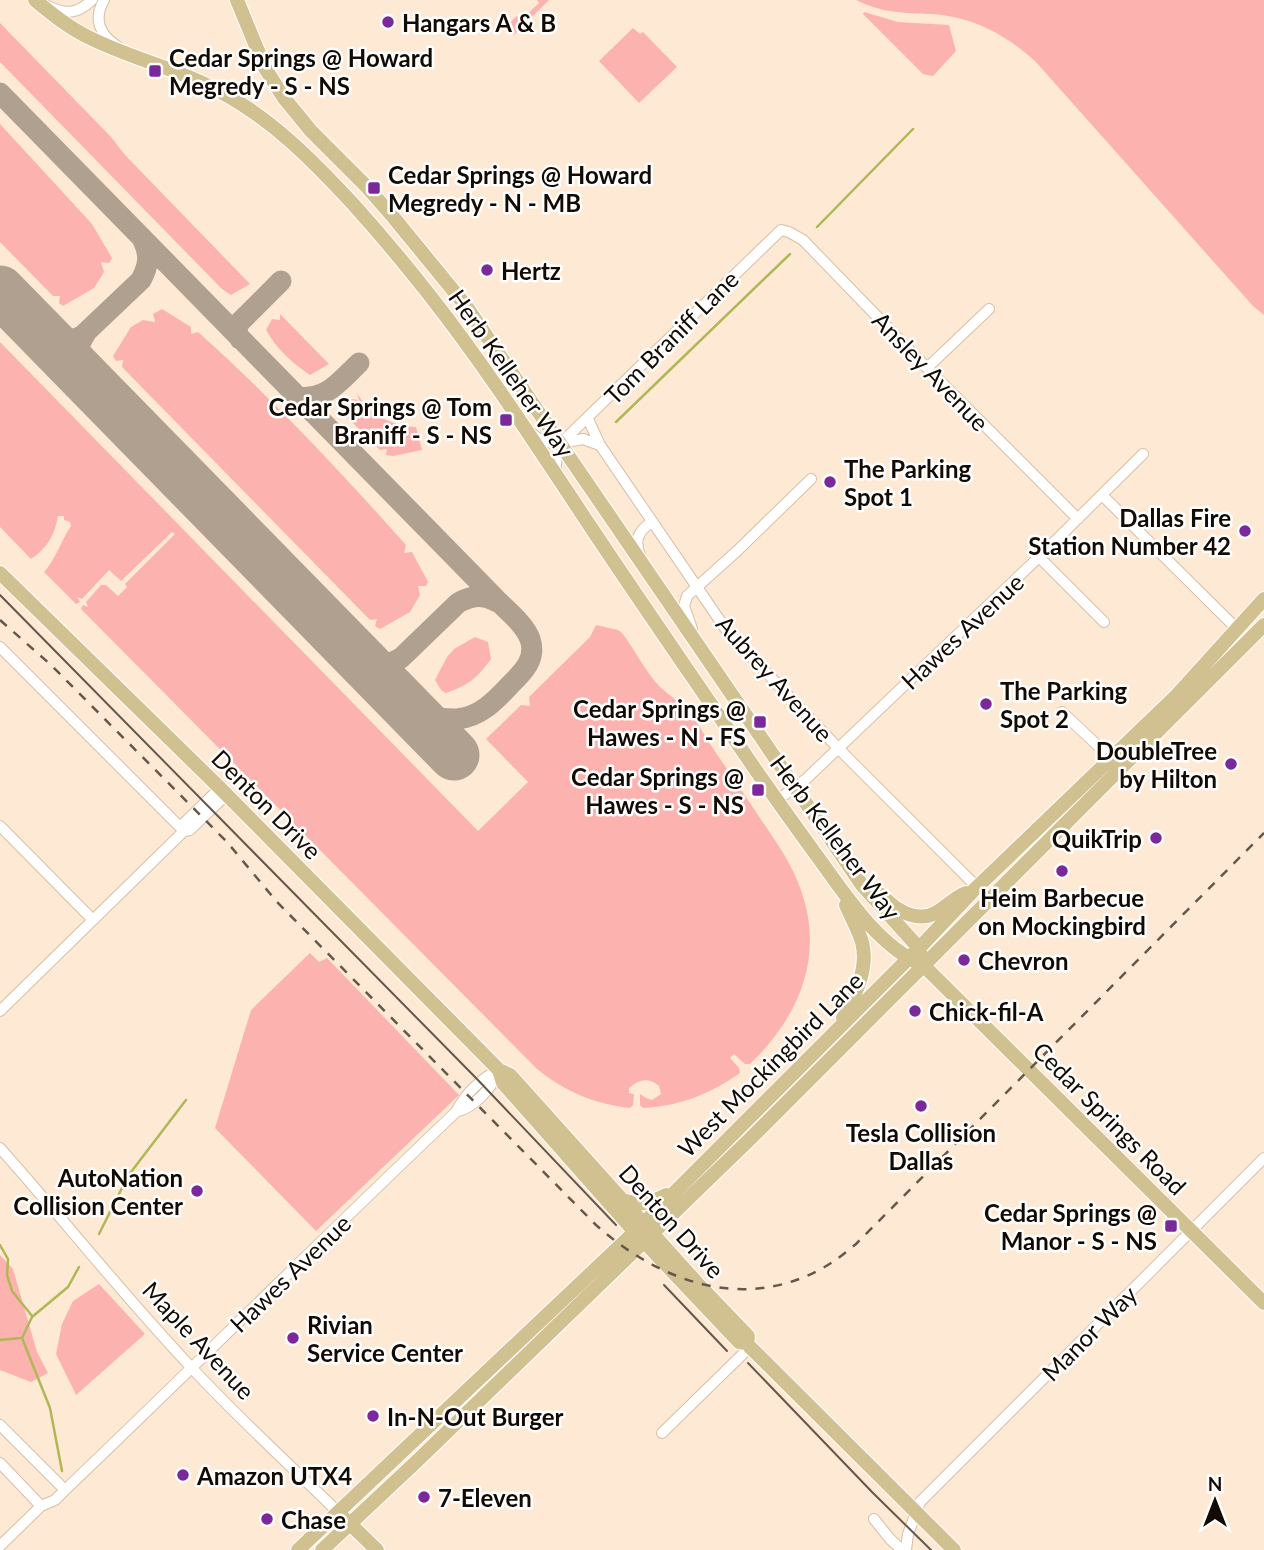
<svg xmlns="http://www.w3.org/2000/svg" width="1264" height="1550" viewBox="0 0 1264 1550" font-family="Lato,sans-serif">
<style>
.green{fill:#fcb3af}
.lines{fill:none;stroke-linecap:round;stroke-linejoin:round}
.stream{stroke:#afb756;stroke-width:2.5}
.taxiway{stroke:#b0a090;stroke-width:21}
.runway{stroke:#b0a090;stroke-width:51}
.minor-casing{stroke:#d8bfa6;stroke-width:12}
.major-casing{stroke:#fff;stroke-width:16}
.minor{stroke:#fff;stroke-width:10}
.major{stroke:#d1c190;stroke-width:14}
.tram{stroke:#64584c;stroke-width:2}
.rail{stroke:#64584c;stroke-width:2.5;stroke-dasharray:9 9;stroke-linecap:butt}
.poi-dot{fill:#7b299a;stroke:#fff;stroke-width:2.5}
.labels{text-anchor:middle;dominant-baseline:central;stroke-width:5;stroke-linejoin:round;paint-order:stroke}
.poi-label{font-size:24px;font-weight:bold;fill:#120a03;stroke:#fff;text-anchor:start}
.street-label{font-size:24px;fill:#120a03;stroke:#fff}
</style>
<rect width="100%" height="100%" fill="#fde9d4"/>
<path class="green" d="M537,0H549L514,35L508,29V24L517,16L521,20L539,3Z
M856,0H1264V315L1253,306L1035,61C1005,34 973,17 931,14C904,13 882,13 856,0Z
M864,12L898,22L949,25L956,51L933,76L923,74L863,14Z
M0,23L111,137L125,155L250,284L231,295L222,289L0,62Z
M633,28L640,34L643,32L677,67L639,103L599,61Z
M0,124L92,224L112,258L109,263L101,262L104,272L94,288L63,306L59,303L60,296H53L0,242Z
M162,309L191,327V334L198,332C272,398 340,471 406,545L404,553L412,552L428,582L426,586H418L420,595L410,612L380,629L375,626L377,619L370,620L122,367L123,360L116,361L113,356L131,327L143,320L154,322L155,321L153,314Z
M280,314L329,364L310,375C293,364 275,347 266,330L272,319L280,320Z
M0,342L478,831L528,782L486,739L521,705L530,706L529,697L590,637L596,625L618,630L622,633C635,650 645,671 659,686C669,696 682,703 691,714C697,722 703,732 708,741C722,762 736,782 750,803C766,828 786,853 797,880C827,950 802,1014 750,1064H745L734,1054L730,1058L739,1068L740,1073C710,1094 680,1106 643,1108L640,1105V1094L646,1098L652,1100L661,1094L659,1086C649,1077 639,1079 629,1088V1093L634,1094L633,1105L630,1108C594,1104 564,1091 536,1068L81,609L83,605L88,607L86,602L101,585H106L118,596L127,587L125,584L175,534L172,532L121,581L109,570L82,599L77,597L80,602L76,604L44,572C54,562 62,539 71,526L70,522L64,520V516H58C55,534 47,549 31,559L0,527Z
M357,393C369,415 392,426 416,427L422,450L393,456L386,455L387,449L380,450L349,419L344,410L351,399L359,400Z
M475,637L488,642L491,659C477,678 469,685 446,693L441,690L435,680L447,657L454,649Z
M310,953L319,962L327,958L459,1095L316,1231L215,1128L251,1010Z
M0,1255L13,1269L37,1352L48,1373L31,1382L0,1370Z
M99,1284L145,1334L76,1395L56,1354L62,1324L73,1301Z"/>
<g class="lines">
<path class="stream" d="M817,227L913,129
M616,422L790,254
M99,1234L128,1176L186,1100
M0,1245L8,1259L7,1275L12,1291L32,1316
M0,1340L21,1338
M62,1471L50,1408L22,1338L32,1317L68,1287L79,1267"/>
<path class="taxiway" d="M0,93L495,598C506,610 524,623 530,639C537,659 523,672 510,685C495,701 480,717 457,719C438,720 421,714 405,705
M45,337C58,342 70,342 82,336L141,280C149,265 150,255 143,240
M240,339L237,332L238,324L281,281
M85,378C76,363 75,348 86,333
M297,397C326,401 339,382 359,363
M353,652C368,663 383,669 401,658L458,603C472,595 483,594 497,602"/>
<path class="runway" d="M0,291L454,755"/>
<g class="minor-casing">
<path id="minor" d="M104,0C93,19 100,35 117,46
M48,6C66,15 77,14 92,0
M927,368L989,309
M588,419L600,445L727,631L838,748L977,887
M530,432L539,439L551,443H561L583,439L600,445
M555,473L557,455L561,443L781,230L789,232L803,240L927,368L1078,519
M1102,495L1237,629
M640,556C634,540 638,531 652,522
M1039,557L1104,622
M692,629L684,606L687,596L737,551L811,479
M0,647L184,831
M1062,712L1112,759
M776,801L806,779L1039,557L1143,454
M0,826L93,920
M184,831V823L220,788
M0,1011L184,831L190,830L226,795
M456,1112C475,1107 492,1088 499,1070
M0,1148C64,1220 124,1296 190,1366C237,1417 289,1464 339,1513
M0,1425L65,1490
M662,1433L750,1347
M0,1463L41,1506
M874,1519L890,1539L902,1550
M0,1546L41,1506L55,1500L65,1490C196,1365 324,1237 456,1112C465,1094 481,1078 499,1070
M906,1550L908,1534L920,1502L1264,1158"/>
</g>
<g class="major-casing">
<path id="major" d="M35,0C52,14 69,28 90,38C132,59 179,69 221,92C273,120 313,161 353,204C380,234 406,265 431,297C489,371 540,451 592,529C638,598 685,666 732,735C759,776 788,816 817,856C845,894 878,947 923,965L1264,1303
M237,0L265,68L284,98L311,131L366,186L394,218L466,306L862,885L919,948L921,957
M0,573L220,788L499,1070L510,1075L697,1283L748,1336L747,1343
M882,895C895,910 917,924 937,912C947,906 955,897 966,893
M843,1018C855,995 869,969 862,942C858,929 851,917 846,905
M499,1070L503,1083L635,1232L739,1342L747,1343L750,1347L954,1550
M622,1200C641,1206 648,1204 666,1195
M345,1519L377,1550
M298,1550L643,1224L924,943L974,890L1177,695L1264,599
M322,1550L416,1462L750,1139L1264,625"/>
</g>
<use href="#minor" class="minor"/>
<use href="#major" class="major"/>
<path class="tram" d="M0,595L476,1078L616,1225
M664,1285L727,1351
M748,1363L873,1493L931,1550"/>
<path class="rail" d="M0,620L51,665L227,842L277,902L596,1225C659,1281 742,1312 821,1269C834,1262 845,1253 856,1244L1264,833"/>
</g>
<g class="poi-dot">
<circle cx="388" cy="22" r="7"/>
<rect x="148" y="64" width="14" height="14" rx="3.5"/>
<rect x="367" y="181" width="14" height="14" rx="3.5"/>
<circle cx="487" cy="270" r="7"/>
<rect x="499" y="413" width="14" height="14" rx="3.5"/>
<circle cx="830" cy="482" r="7"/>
<circle cx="1245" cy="531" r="7"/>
<circle cx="986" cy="704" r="7"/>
<rect x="753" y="715" width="14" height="14" rx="3.5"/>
<circle cx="1231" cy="764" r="7"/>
<rect x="751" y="783" width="14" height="14" rx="3.5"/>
<circle cx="1156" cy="838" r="7"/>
<circle cx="1062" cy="871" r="7"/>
<circle cx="964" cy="960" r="7"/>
<circle cx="915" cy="1011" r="7"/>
<circle cx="921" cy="1106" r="7"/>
<circle cx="197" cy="1191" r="7"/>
<rect x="1164" y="1219" width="14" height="14" rx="3.5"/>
<circle cx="293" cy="1338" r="7"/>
<circle cx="373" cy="1416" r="7"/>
<circle cx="183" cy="1475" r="7"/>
<circle cx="424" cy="1497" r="7"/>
<circle cx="267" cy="1519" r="7"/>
</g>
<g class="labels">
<g class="poi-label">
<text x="402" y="22">Hangars A &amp; B</text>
<text x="169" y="57">Cedar Springs @ Howard<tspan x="169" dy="28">Megredy - S - NS</tspan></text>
<text x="388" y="174">Cedar Springs @ Howard<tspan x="388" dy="28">Megredy - N - MB</tspan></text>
<text x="501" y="270">Hertz</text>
<text x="492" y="406" text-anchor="end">Cedar Springs @ Tom<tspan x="492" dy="28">Braniff - S - NS</tspan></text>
<text x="844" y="468">The Parking<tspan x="844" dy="28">Spot 1</tspan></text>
<text x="1231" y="517" text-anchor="end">Dallas Fire<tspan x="1231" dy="28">Station Number 42</tspan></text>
<text x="1000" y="690">The Parking<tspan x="1000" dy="28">Spot 2</tspan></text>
<text x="746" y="708" text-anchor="end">Cedar Springs @<tspan x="746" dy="28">Hawes - N - FS</tspan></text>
<text x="1217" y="750" text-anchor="end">DoubleTree<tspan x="1217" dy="28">by Hilton</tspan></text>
<text x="744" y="776" text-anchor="end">Cedar Springs @<tspan x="744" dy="28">Hawes - S - NS</tspan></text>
<text x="1142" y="838" text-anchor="end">QuikTrip</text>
<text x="1062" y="897" text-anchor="middle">Heim Barbecue<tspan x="1062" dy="28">on Mockingbird</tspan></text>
<text x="978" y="960">Chevron</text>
<text x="929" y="1011">Chick-fil-A</text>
<text x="921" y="1132" text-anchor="middle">Tesla Collision<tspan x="921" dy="28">Dallas</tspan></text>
<text x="183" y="1177" text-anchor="end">AutoNation<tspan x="183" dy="28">Collision Center</tspan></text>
<text x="1157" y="1212" text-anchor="end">Cedar Springs @<tspan x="1157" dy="28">Manor - S - NS</tspan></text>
<text x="307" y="1324">Rivian<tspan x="307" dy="28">Service Center</tspan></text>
<text x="387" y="1416">In-N-Out Burger</text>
<text x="197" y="1475">Amazon UTX4</text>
<text x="438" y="1497">7-Eleven</text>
<text x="281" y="1519">Chase</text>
</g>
<g class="street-label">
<text transform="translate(671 337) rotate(-45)">Tom Braniff Lane</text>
<text transform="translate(931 371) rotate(46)">Ansley Avenue</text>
<text transform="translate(512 373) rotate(55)">Herb Kelleher Way</text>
<text transform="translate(962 631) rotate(-43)">Hawes Avenue</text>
<text transform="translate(775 678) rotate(48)">Aubrey Avenue</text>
<text transform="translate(267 804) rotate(45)">Denton Drive</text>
<text transform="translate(836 837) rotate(53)">Herb Kelleher Way</text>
<text transform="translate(770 1064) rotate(-45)">West Mockingbird Lane</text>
<text transform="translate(1110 1118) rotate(45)">Cedar Springs Road</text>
<text transform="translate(672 1221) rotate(48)">Denton Drive</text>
<text transform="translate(290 1273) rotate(-44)">Hawes Avenue</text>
<text transform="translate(1089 1333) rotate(-45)">Manor Way</text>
<text transform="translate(199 1340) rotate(47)">Maple Avenue</text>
</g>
</g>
<g transform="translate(1215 1501)" stroke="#ffffff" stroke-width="5" paint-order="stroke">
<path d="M0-5L12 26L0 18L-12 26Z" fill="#120a03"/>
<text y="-10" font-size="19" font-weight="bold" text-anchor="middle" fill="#120a03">N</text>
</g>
</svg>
